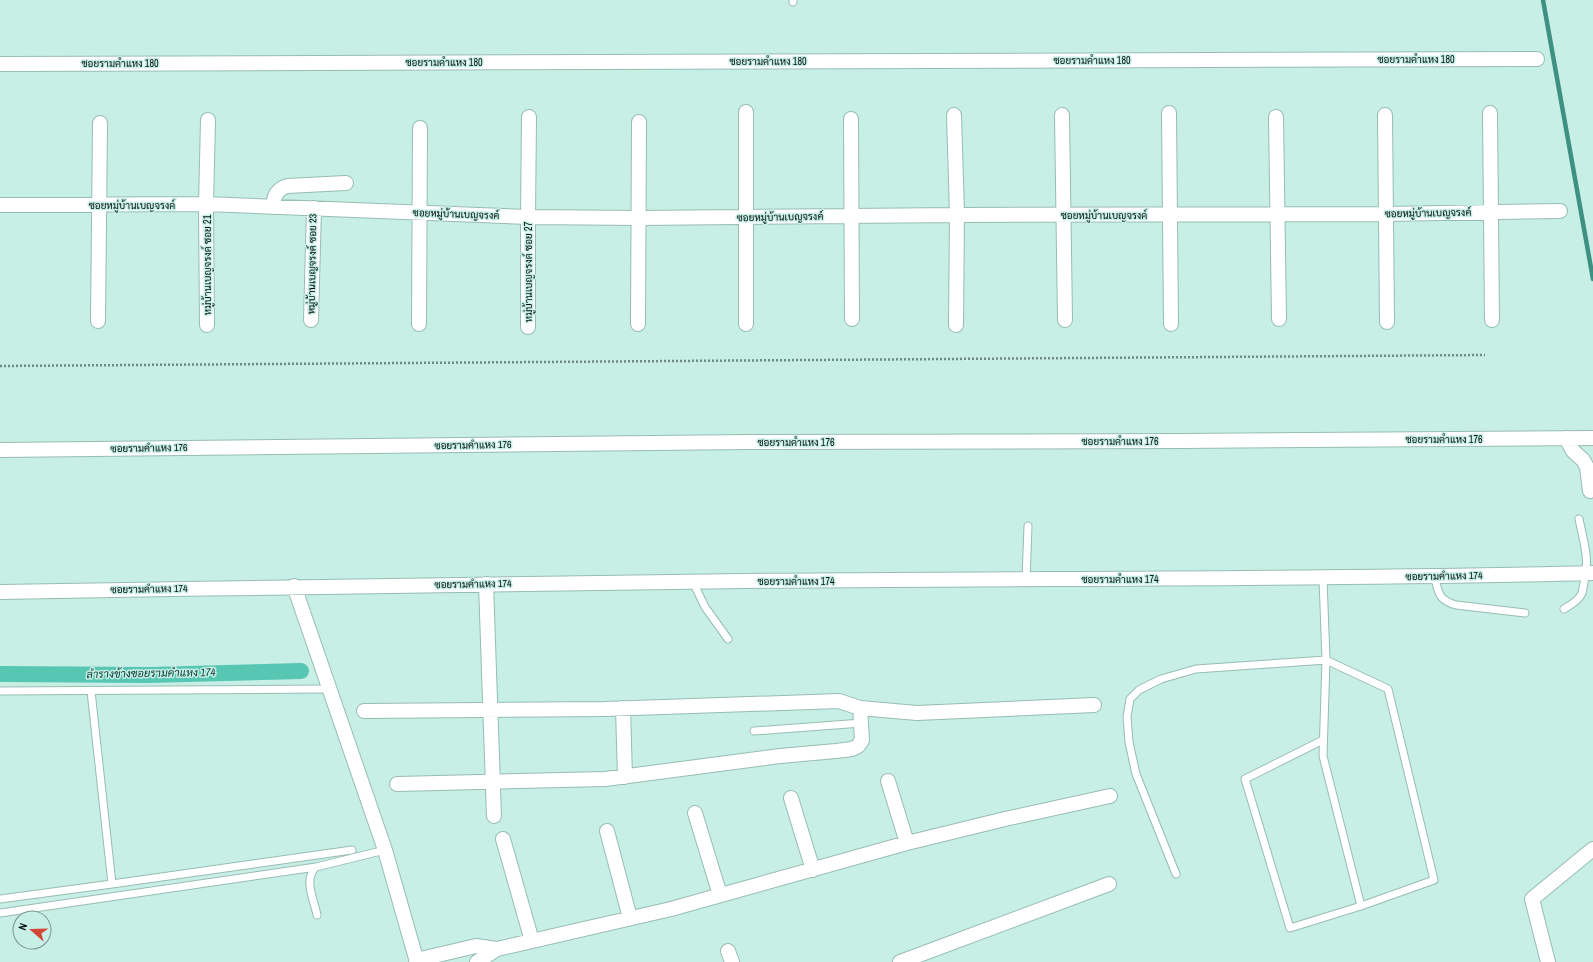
<svg xmlns="http://www.w3.org/2000/svg" width="1593" height="962" viewBox="0 0 1593 962" font-family="'Archivo Narrow',Sarabun,sans-serif">
<style>
.lines{fill:none;stroke-linecap:round;stroke-linejoin:round}
.stream{stroke:#3e9082;stroke-width:4.5}
.canal{stroke:#57c6b3;stroke-width:16}
.service-casing{stroke:#97bcb4;stroke-width:9}
.minor-casing{stroke:#97bcb4;stroke-width:16}
.path{stroke:#6e8a84;stroke-width:2.5;stroke-dasharray:2 2;stroke-linecap:butt}
.service{stroke:#fff;stroke-width:7}
.minor{stroke:#fff;stroke-width:14}
.labels{text-anchor:middle;dominant-baseline:central;stroke-width:3;stroke-linejoin:round;paint-order:stroke}
.street-label{font-size:10px;fill:#04110f;stroke:#c8efe6}
.water-label{font-size:11px;font-style:italic;fill:#043a32;stroke:#c8efe6}
</style>
<rect width="100%" height="100%" fill="#c8efe6"/>
<g class="lines">
<path class="stream" d="M1543,0L1593,279"/>
<path class="canal" d="M0,674L149,675L301,671"/>
<g class="service-casing">
<path id="service" d="M793,0V2
M1434,576C1439,593 1438,600 1456,605L1525,613
M1026,580L1028,526
M693,582L705,607L728,639
M1564,609C1570,605 1577,602 1581,595C1583,592 1583,587 1584,583C1590,560 1584,543 1579,519
M1326,660L1388,689L1434,880L1361,906L1323,756Z
M0,691L330,689
M754,731L862,723
M1323,740L1245,779L1290,928L1361,906
M1176,874L1136,774L1129,742L1127,717L1130,699L1139,690L1161,679L1196,669L1326,660L1323,579
M112,884L352,850
M0,899L112,884L91,691
M0,913L316,867
M317,915C314,900 303,879 316,867L385,850"/>
</g>
<g class="minor-casing">
<path id="minor" d="M0,64L1537,59
M1169,113L1171,324
M1490,113L1492,320
M954,115L957,215L956,325
M1062,115L1065,320
M1385,115L1387,322
M1276,117L1279,319
M851,119L852,319
M0,205L206,204L528,217L639,218L957,215L1386,214L1560,211
M273,207C274,196 276,190 287,186L346,183
M311,320L314,208
M98,321L100,123
M419,324L420,128
M638,324L639,122
M746,324V112
M207,325L206,204L208,120
M528,327V217L529,117
M1566,438L1573,451L1583,460L1587,467L1590,491
M0,450L749,442L1182,441L1593,438
M486,584L494,816
M294,586L385,850L417,962
M0,592C248,588 496,583 744,581C1027,578 1310,580 1593,573
M623,708L625,777
M364,711L605,709L839,701L860,708L917,713L1094,705
M888,781L907,843
M397,784L605,779L780,756L836,751L852,749L858,746L862,740L860,708
M791,798L813,870
M695,813L720,895
M607,831L630,918
M503,839L532,941
M728,951L732,962
M416,960L476,946L497,949
M477,962L497,949L671,909L907,843L1005,819L1110,796
M900,962L1109,884
M1548,962L1532,899L1593,849"/>
</g>
<path class="path" d="M0,366L1485,355"/>
<use href="#service" class="service"/>
<use href="#minor" class="minor"/>
</g>
<g class="labels">
<g class="street-label">
<text x="1416" y="59">ซอยรามคำแหง 180</text>
<text x="1092" y="60">ซอยรามคำแหง 180</text>
<text x="768" y="61">ซอยรามคำแหง 180</text>
<text x="444" y="62">ซอยรามคำแหง 180</text>
<text x="120" y="63">ซอยรามคำแหง 180</text>
<text x="132" y="205">ซอยหมู่บ้านเบญจรงค์</text>
<text transform="translate(1428 213) rotate(-1)">ซอยหมู่บ้านเบญจรงค์</text>
<text transform="translate(456 214) rotate(2)">ซอยหมู่บ้านเบญจรงค์</text>
<text x="1104" y="215">ซอยหมู่บ้านเบญจรงค์</text>
<text transform="translate(780 217) rotate(-1)">ซอยหมู่บ้านเบญจรงค์</text>
<text transform="translate(312 264) rotate(-89)">หมู่บ้านเบญจรงค์ ซอย 23</text>
<text transform="translate(207 265) rotate(-90)">หมู่บ้านเบญจรงค์ ซอย 21</text>
<text transform="translate(528 272) rotate(-90)">หมู่บ้านเบญจรงค์ ซอย 27</text>
<text x="1444" y="439">ซอยรามคำแหง 176</text>
<text x="1120" y="441">ซอยรามคำแหง 176</text>
<text x="796" y="442">ซอยรามคำแหง 176</text>
<text transform="translate(473 445) rotate(-1)">ซอยรามคำแหง 176</text>
<text transform="translate(149 448) rotate(-1)">ซอยรามคำแหง 176</text>
<text transform="translate(1444 576) rotate(-1)">ซอยรามคำแหง 174</text>
<text x="1120" y="579">ซอยรามคำแหง 174</text>
<text x="796" y="581">ซอยรามคำแหง 174</text>
<text transform="translate(473 584) rotate(-1)">ซอยรามคำแหง 174</text>
<text transform="translate(149 589) rotate(-1)">ซอยรามคำแหง 174</text>
</g>
<g class="water-label">
<text transform="translate(151 673) rotate(-1)">ลำรางข้างซอยรามคำแหง 174</text>
</g>
</g>
<g transform="translate(32 930) rotate(290)"><circle r="19" fill="#c8efe6" stroke="#7a9690"/>
<path d="M0-3L7 15L0 10L-7 15Z" fill="#d44735"/>
<text y="-6" font-size="11" font-weight="bold" text-anchor="middle" fill="#04110f">N</text>
</g>
</svg>
